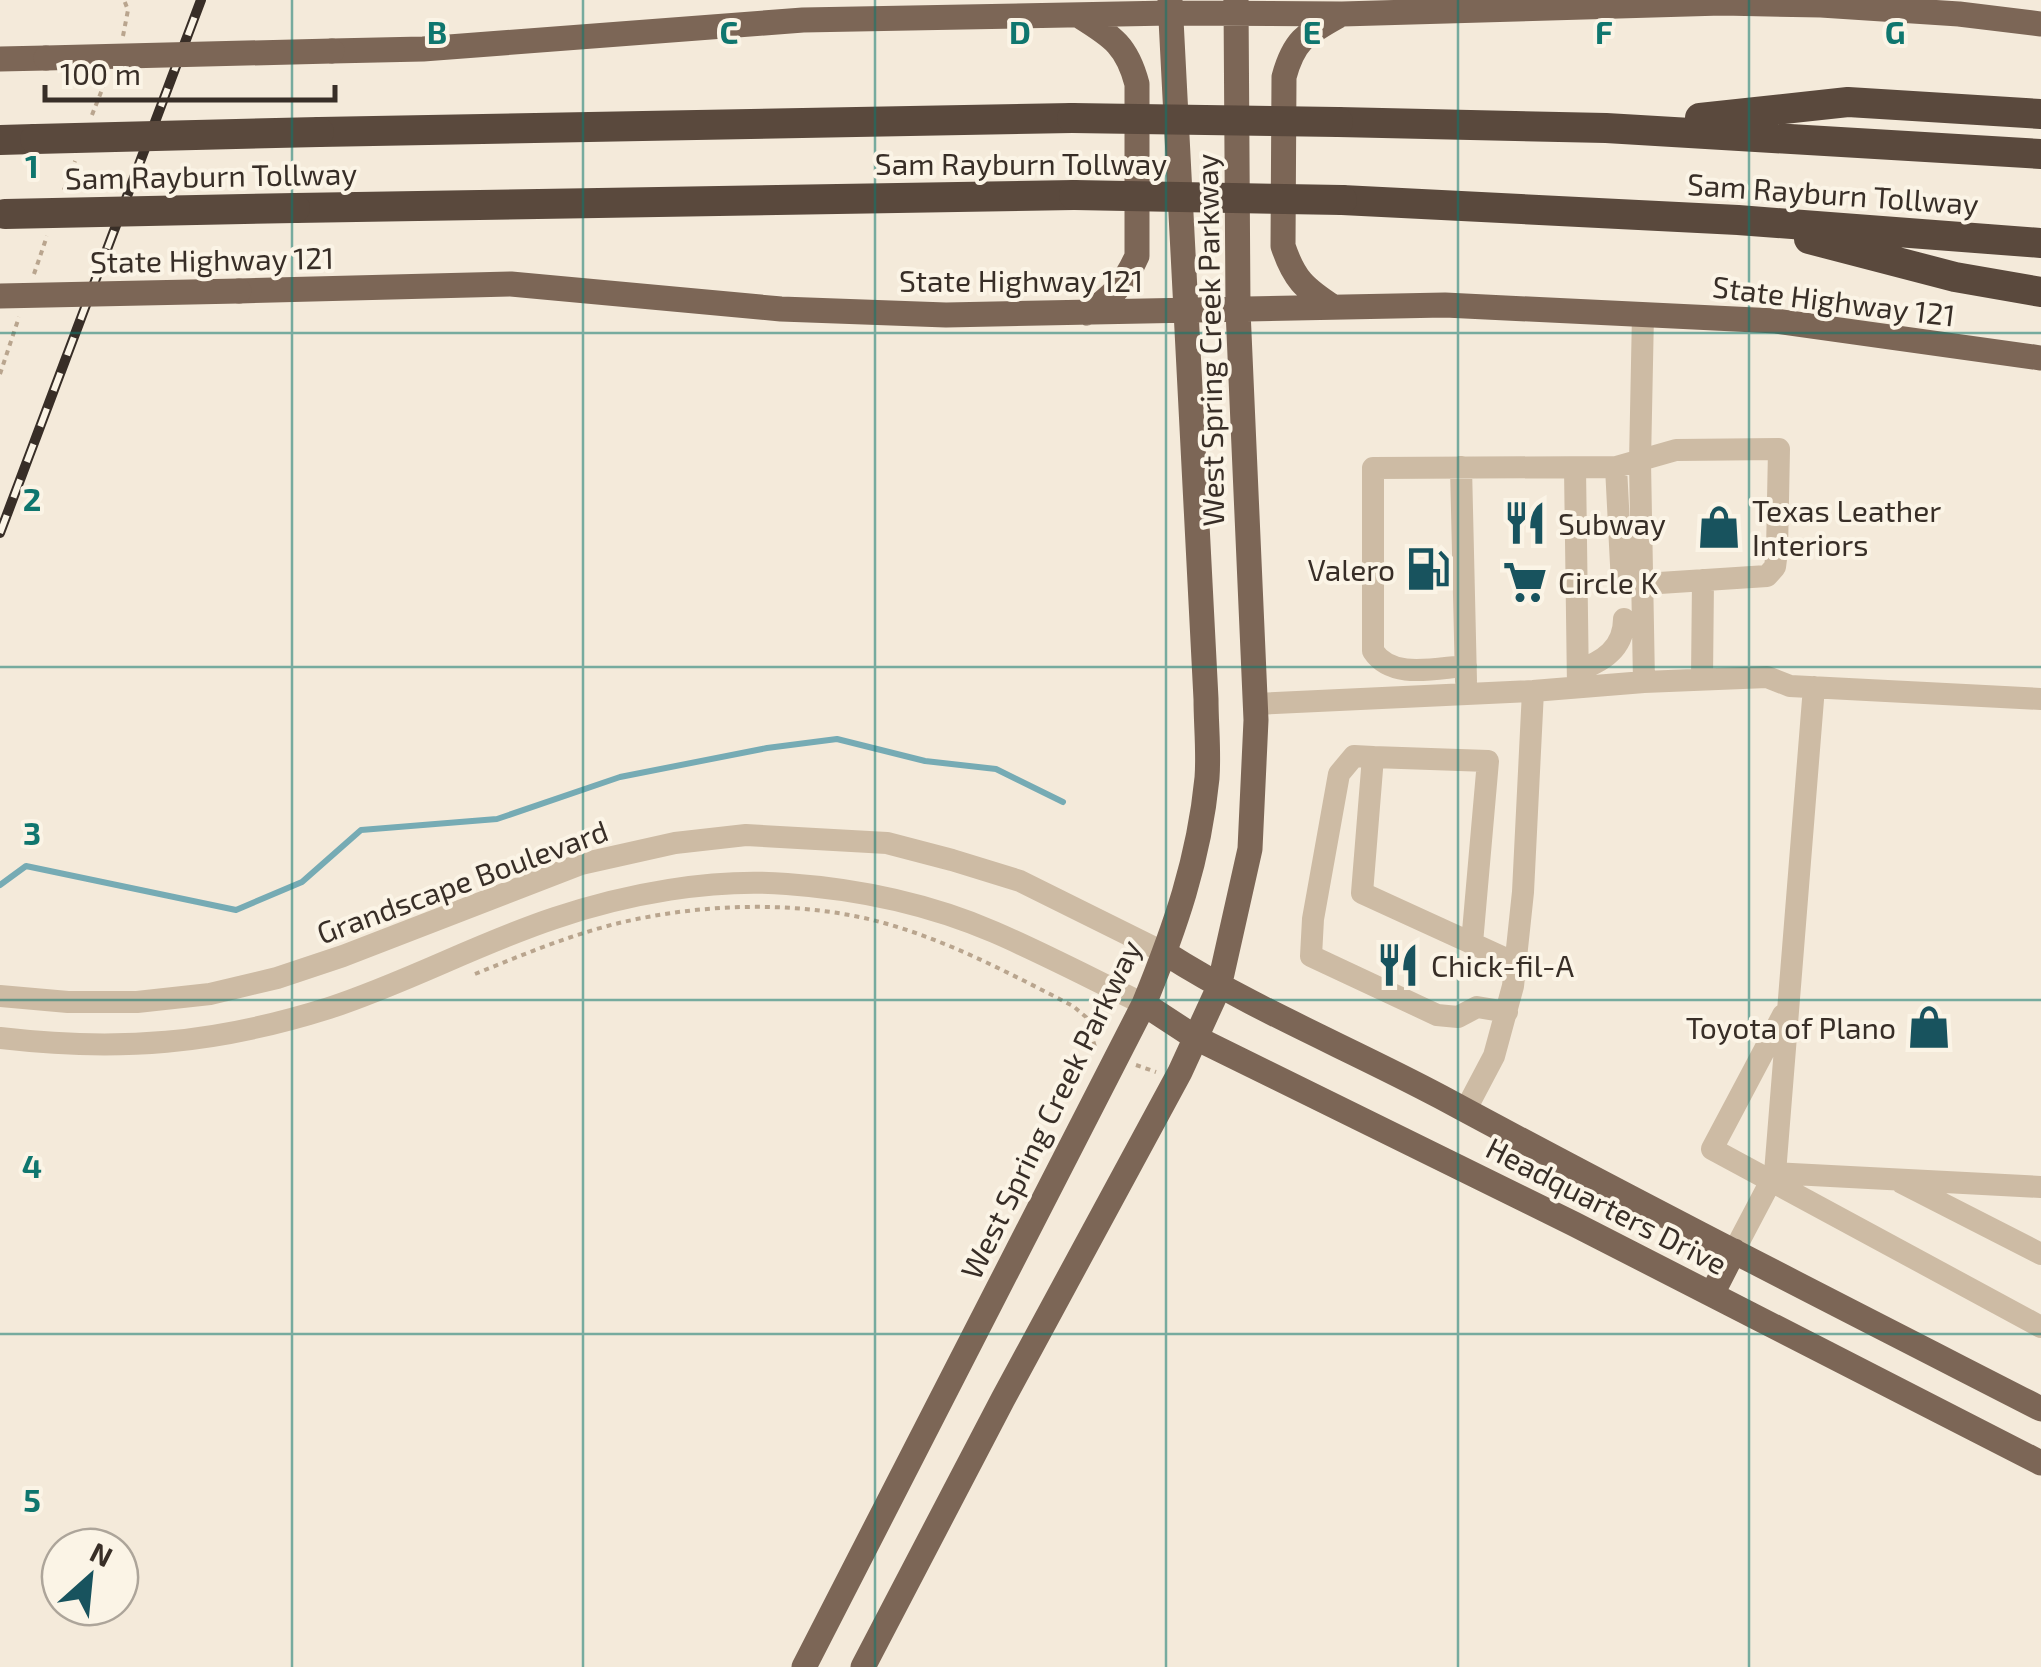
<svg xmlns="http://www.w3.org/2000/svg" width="2041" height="1667" viewBox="0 0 2041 1667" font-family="'Exo 2',sans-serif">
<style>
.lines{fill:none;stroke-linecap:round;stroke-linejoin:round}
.stream{stroke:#76abb4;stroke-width:6}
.path{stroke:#b9a58e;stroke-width:4;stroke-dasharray:5 5;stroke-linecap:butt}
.minor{stroke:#cdbba4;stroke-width:22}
.major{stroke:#7c6656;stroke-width:25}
.highway{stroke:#5a493d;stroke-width:30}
.rail-casing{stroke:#382e27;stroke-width:10}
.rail{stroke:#fbf4e6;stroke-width:6;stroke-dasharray:19;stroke-linecap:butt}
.major-bridge{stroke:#7c6656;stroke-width:25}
.highway-bridge{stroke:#5a493d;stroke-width:30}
.grid{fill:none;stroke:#0f766e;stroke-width:2.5;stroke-opacity:0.55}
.labels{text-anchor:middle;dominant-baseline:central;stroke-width:8;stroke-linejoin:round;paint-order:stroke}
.street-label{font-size:30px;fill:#382e27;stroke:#fbf4e6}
.poi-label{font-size:30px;fill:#382e27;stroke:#fbf4e6;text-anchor:start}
.grid-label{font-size:32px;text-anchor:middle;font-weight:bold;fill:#0f766e;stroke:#fbf4e6;stroke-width:8;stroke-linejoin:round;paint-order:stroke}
</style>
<rect width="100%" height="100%" fill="#f4eada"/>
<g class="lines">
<path class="stream" d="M0,885L26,866L236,910L302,882L361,830L497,819L620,777L767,748L837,739L925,761L996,769L1063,802"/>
<path class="path" d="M123,36L128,10L124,0
M92,115L107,77
M64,190L75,161
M34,274L47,236
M0,374L19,317
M475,974C522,955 570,935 619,923C703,903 801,900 884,923C949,941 1013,975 1073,1006L1086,1017L1095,1047
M1136,1065L1156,1072"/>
<path class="minor" d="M1461,467L1466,681
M1616,467L1622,584
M1575,468L1578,687
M1466,666C1435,668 1392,680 1373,651V468L1616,467L1676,450L1779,449L1777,551L1775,567L1767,576L1644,584
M1578,670C1603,662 1624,648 1624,619
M1702,678L1703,580
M1644,682L1767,677L1790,686L2041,699
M1255,704L1533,691L1644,682L1640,462L1643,314
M1373,757L1354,756L1339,774L1313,919L1311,956L1437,1015L1458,1017L1477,1007L1507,1012
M1472,943L1488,761L1373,757L1362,893L1515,963
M0,996L68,1002H137L210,994L277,978L343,956L581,864L675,843L746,835L887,843L952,860L1020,881L1165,953
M1783,1015L1712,1149L2041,1327
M0,1038C119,1052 215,1044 329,1008C406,983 479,943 555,918C626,894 712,878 787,884C857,889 929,904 994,932C1045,954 1094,980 1144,1004
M1465,1111L1494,1056L1513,986L1523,892L1533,691
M1775,1173L2041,1187
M1902,1183L2041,1254
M1734,1251L1775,1173L1814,687"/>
<path class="major" d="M1081,17C1113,37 1127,46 1137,84V256C1125,283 1112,298 1087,313
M332,51L423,49L803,20L1170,13L1342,14L1722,3L1821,5L1959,14L2041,24
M0,59L46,58
M239,291L511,284L781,309L946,315L1445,305L1776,321L2041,358
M1333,307C1304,288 1294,279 1283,246L1284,77C1294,40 1306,34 1338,16
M1165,953C1253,1009 1349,1048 1441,1097C1639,1204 1840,1306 2041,1409
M1144,1004L1196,1038L1574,1224L2041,1463
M1712,1294L1734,1251
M804,1667L1144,1004C1175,928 1199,860 1207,778C1209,752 1206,725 1206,699L1170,0
M863,1667L1003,1399L1180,1072L1219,987L1250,849L1256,720L1238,310L1236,0"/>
<path class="highway" d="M1700,118L1848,102L2041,114
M1338,122L1606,128L2041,154
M319,132L1072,118
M0,140L35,139
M1342,200L1738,220L2041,243
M295,208L1074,195
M1809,239L1955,277L2041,292"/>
<g class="rail-casing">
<path id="rail" d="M0,533L201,0"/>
</g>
<use href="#rail" class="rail"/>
<path class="major-bridge" d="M46,58L332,51
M0,296L239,291"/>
<path class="highway-bridge" d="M1072,118L1338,122
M35,139L319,132
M1074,195L1342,200
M5,214L295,208"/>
</g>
<path class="grid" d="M292,0V1667M583,0V1667M875,0V1667M1166,0V1667M1458,0V1667M1749,0V1667M0,333H2041M0,667H2041M0,1000H2041M0,1334H2041"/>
<defs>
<g id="restaurant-bare" transform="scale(3.45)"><path d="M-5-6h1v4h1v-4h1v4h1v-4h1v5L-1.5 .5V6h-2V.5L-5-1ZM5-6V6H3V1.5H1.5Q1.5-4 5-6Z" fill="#18535e" stroke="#fbf4e6" stroke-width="2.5" paint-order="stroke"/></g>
<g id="shop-bare" transform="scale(3.45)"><path d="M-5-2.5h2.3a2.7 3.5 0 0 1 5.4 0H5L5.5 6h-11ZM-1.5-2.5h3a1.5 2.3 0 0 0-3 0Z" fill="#18535e" stroke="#fbf4e6" stroke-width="2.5" paint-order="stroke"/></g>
<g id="fuel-bare" transform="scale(3.45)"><path d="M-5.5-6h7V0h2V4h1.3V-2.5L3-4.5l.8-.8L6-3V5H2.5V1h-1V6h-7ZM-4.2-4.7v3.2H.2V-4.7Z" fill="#18535e" stroke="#fbf4e6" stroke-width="2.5" paint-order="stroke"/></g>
<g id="supermarket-bare" transform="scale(3.45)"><path d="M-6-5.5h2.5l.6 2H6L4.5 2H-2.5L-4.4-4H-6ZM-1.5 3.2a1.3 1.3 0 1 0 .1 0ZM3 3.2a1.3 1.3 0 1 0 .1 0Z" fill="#18535e" stroke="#fbf4e6" stroke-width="2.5" paint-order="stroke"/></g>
</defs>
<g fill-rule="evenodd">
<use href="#restaurant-bare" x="1525" y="523"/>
<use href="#shop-bare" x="1719" y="527"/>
<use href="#fuel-bare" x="1428" y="569"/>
<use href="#supermarket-bare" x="1525" y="582"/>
<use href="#restaurant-bare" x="1398" y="965"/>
<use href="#shop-bare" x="1929" y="1027"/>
</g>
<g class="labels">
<g class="street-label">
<text x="1021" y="163">Sam Rayburn Tollway</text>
<text transform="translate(211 175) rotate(-1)">Sam Rayburn Tollway</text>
<text transform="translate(1833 193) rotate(4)">Sam Rayburn Tollway</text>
<text transform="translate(212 259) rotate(-1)">State Highway 121</text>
<text x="1021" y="280">State Highway 121</text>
<text transform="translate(1834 300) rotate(7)">State Highway 121</text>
<text transform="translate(1209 340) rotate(-91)">West Spring Creek Parkway</text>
<text transform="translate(462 881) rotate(-20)">Grandscape Boulevard</text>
<text transform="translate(1050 1109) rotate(-64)">West Spring Creek Parkway</text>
<text transform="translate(1607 1205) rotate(27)">Headquarters Drive</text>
</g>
<g class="poi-label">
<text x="1752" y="510">Texas Leather<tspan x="1752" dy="34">Interiors</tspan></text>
<text x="1558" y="523">Subway</text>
<text x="1395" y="569" text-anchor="end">Valero</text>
<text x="1558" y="582">Circle K</text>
<text x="1431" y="965">Chick-fil-A</text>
<text x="1896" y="1027" text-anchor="end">Toyota of Plano</text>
</g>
</g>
<g class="grid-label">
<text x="437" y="44">B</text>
<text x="729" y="44">C</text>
<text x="1020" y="44">D</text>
<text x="1312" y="44">E</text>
<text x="1604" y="44">F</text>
<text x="1895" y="44">G</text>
<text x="32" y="178">1</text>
<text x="32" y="511">2</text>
<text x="32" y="845">3</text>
<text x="32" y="1178">4</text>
<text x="32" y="1512">5</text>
</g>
<g transform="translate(90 1577) rotate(27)"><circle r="48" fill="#fbf4e6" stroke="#ada59a" stroke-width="2.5"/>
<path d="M0-8L18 38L0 25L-18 38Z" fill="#18535e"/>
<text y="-15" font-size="28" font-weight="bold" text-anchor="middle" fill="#382e27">N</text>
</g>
<path d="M45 85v15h290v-15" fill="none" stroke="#382e27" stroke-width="5"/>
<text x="60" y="85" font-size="30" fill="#382e27" stroke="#fbf4e6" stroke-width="8" paint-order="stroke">100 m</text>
</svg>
